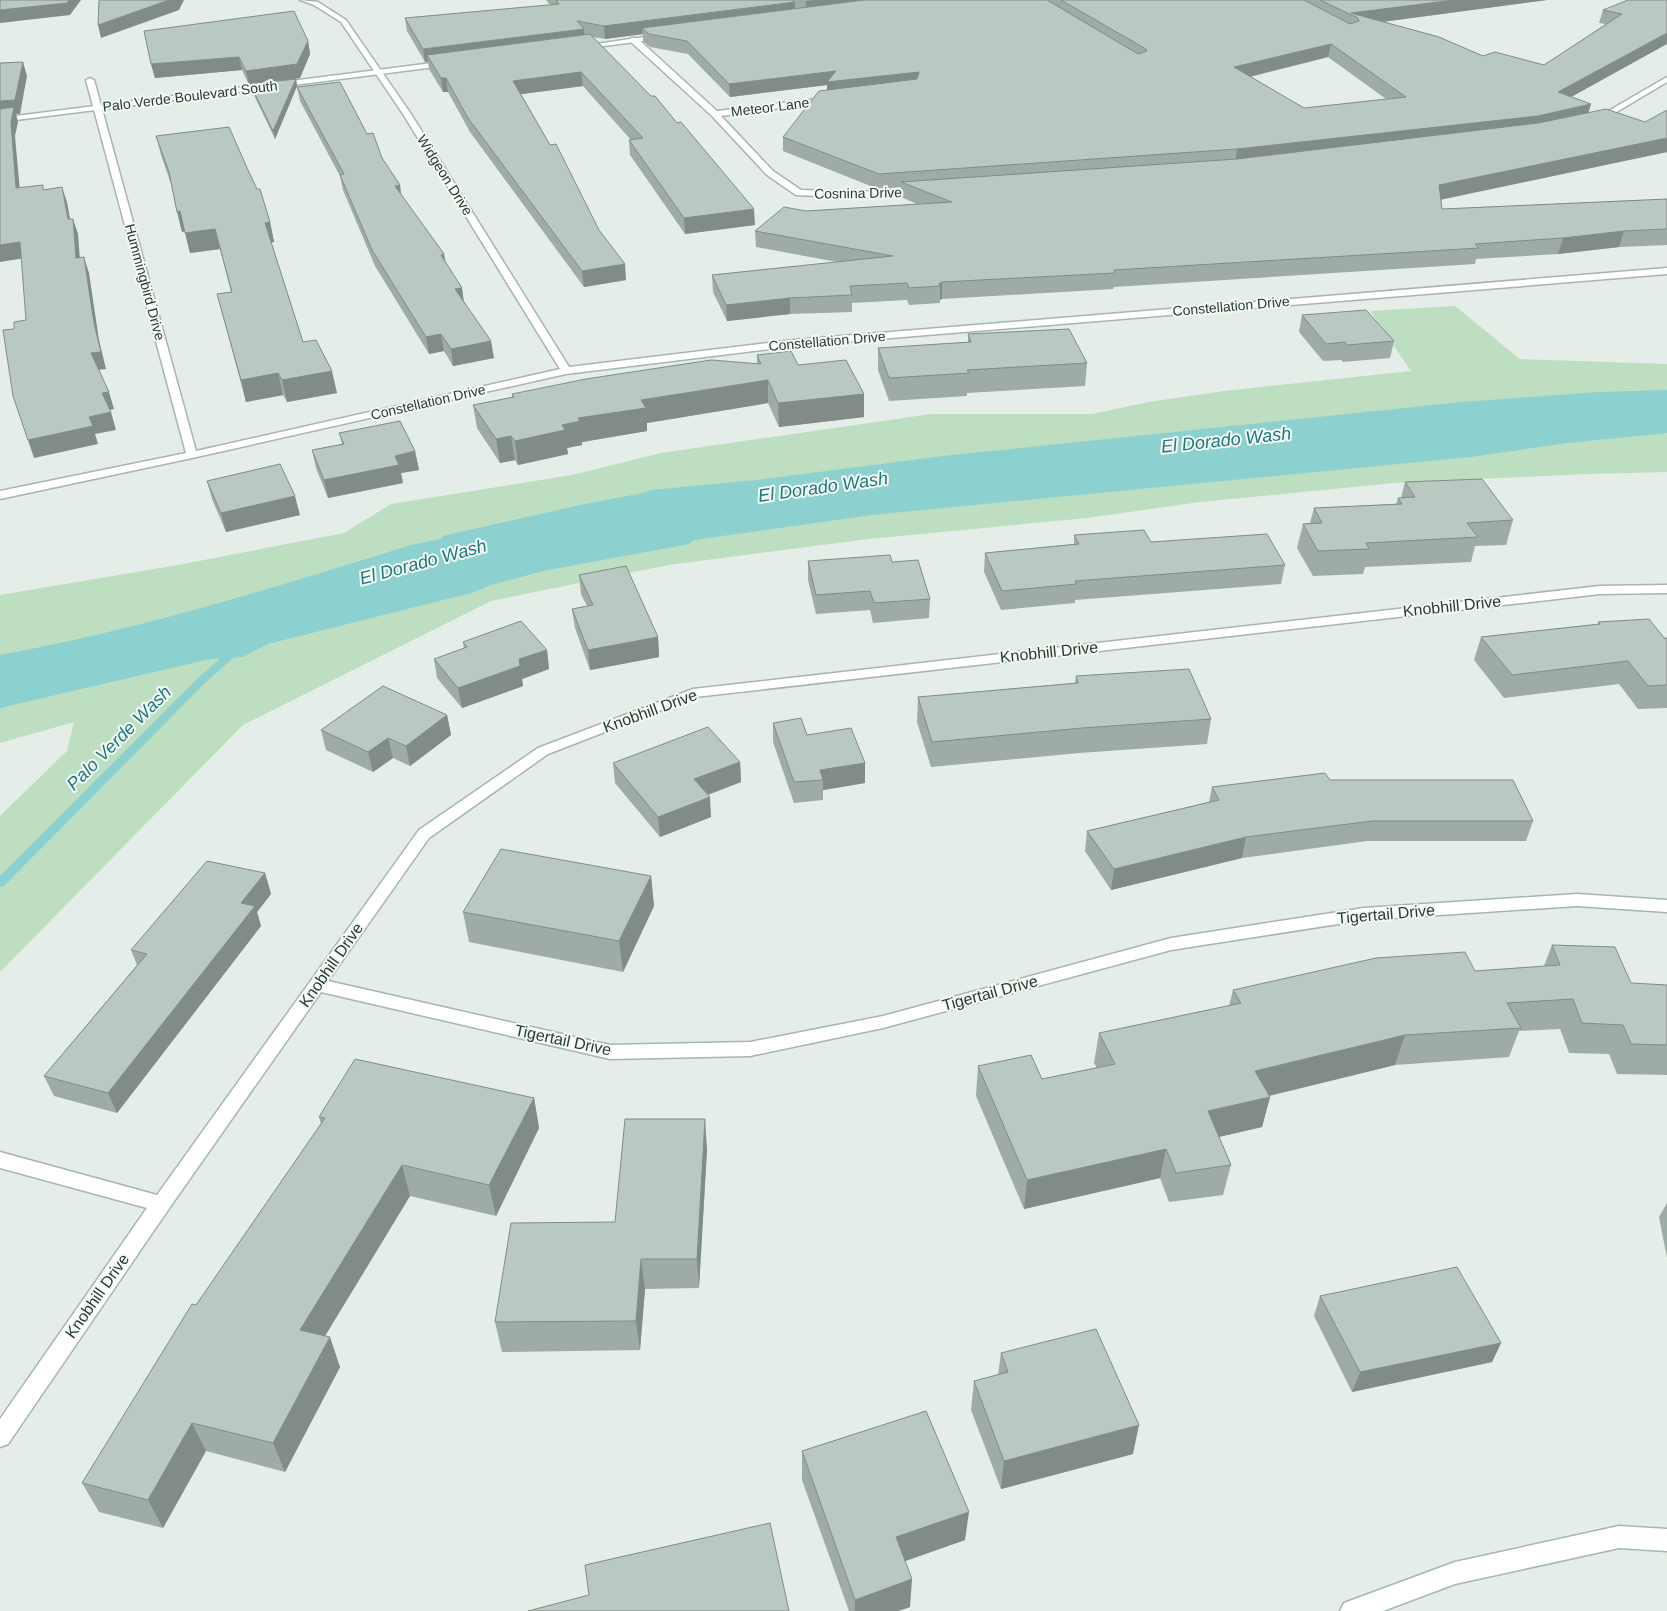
<svg xmlns="http://www.w3.org/2000/svg" width="1667" height="1611" viewBox="0 0 1667 1611" font-family="Helvetica,sans-serif">
<style>
.green{fill:#bddec0}
.water{fill:#8cd1d0}
.lines{fill:none;stroke-linecap:round;stroke-linejoin:round}
.stream{fill:#8cd1d0;fill-rule:evenodd}
.street-casing{stroke:#a6b5ad;stroke-width:3}
.secondary-casing{stroke:#a2b9ad;stroke-width:3}
.street{fill:#fff;fill-rule:evenodd}
.secondary{fill:#fff;fill-rule:evenodd}
.wall{fill:#9faca5;fill-rule:evenodd}
.shaded-wall{fill:#828c86}
.building{fill:#b9c8c0;stroke:#828c86;fill-rule:evenodd}
.labels{text-anchor:middle;dominant-baseline:central;stroke-width:4;stroke-linejoin:round;paint-order:stroke}
.far-street-label{font-size:14px;fill:#233f32;stroke:#f4f9f6}
.street-label{font-size:16px;fill:#233f32;stroke:#f4f9f6}
.water-label{font-size:18px;font-style:italic;fill:#1d7a7a;stroke:#f4f9f6}
</style>
<rect width="100%" height="100%" fill="#e4ede7"/>
<path class="green" d="M1455,306L1520,359L1667,364V472L1587,474L1394,483L1200,502L1087,518L869,539L668,565L491,601L243,725L0,972V816L67,751L74,722L0,743V595L178,565L344,533L391,504L572,475L661,453L931,414H1092L1149,402L1224,391L1411,371L1370,311Z"/>
<path class="water" d="M1667,390V433L1567,443L1471,457L872,515L694,540L689,544L543,571L491,585L471,593L268,644L243,657L210,659L0,708V655C140,630 275,587 411,545L441,539L443,536L580,505L643,493L651,490L756,480L943,456L1462,402L1599,392Z"/>
<g class="lines">
<path class="stream" d="M237,646L241,647L242,649L241,651L206,682L4,886L0,887V876L198,678L233,647Z"/>
<g class="street-casing">
<path id="street" d="M300,0L318,2L346,20L411,114L569,367L794,340L1667,268V274L794,346L566,374L192,458L0,499V491L186,453L86,80L90,78L94,80L196,451L560,369L403,114L341,22L314,5Z
M631,38H637L717,111L834,97L835,99L831,101L721,116L773,171L801,190L859,192L921,188L925,191L921,194L859,198L796,195L767,175L712,116L631,42Z
M1667,77V82L1598,123L1591,121Z
M1667,585V593L1600,594L695,697L548,754L429,838L328,981L610,1045L750,1042L883,1016L1171,938L1364,908L1577,894L1667,900V912L1577,906L1364,920L1171,950L883,1028L750,1056L610,1059L321,992L168,1210L8,1444L0,1447V1419L147,1208L0,1168V1152L157,1195L419,830L538,748L693,689L1600,586Z"/>
</g>
<g class="secondary-casing">
<path id="secondary" d="M664,34L667,38L580,49L576,47Z
M448,61H451V65L0,122V118Z
M1619,1526L1667,1529V1551L1619,1548L1455,1584L1383,1611H1340L1344,1603L1455,1562Z"/>
</g>
<use href="#street" class="street"/>
<use href="#secondary" class="secondary"/>
</g>
<path class="wall" d="M546,0H1547L1383,22L1483,56L1544,65L1606,24L1599,23L1603,10L1667,0L1571,97L1588,113L1667,152L1441,199L1442,209L1667,199V245L1619,247L1558,254L1476,259L1475,264L1114,287L1113,289L942,299L940,300V303L909,305L907,300L852,303V312L790,314L727,321L713,292L712,275L837,262L756,247L755,231L806,211L917,204L901,197V187L878,189L783,151V137L827,90V85L730,97L688,54L650,47L643,41V34L605,39L592,37L755,225L685,234L630,155L629,140H631L583,86L521,94L599,230L626,280L584,287L470,132L448,92H443L429,69L428,62H425L407,31L405,18L550,5ZM1328,57L1386,99L1304,108L1250,77Z
M308,41L310,54L300,78L249,85L242,70L155,78L151,64Z
M296,79L297,86L275,139L252,91L250,84Z
M297,87L367,134L382,158L401,195L444,254L445,262L462,288L464,302L494,358L453,366L444,351L429,354L375,266L343,190L340,176L300,101Z
M156,136L270,222L274,242H271L303,342L337,393L287,402L283,395L246,402L217,294L231,292L220,249L190,253L185,231L182,232L171,184L161,155Z
M1302,315L1394,341L1390,358L1343,362L1341,360L1323,361L1299,332Z
M968,334L1087,363L1085,386L967,393V396L889,401L878,370V348L968,342Z
M757,355L798,365L864,394V417L779,427L768,403L647,423V431L582,442V445L567,448L568,454L518,465L515,460L500,463L477,428L473,405L512,397V394L757,363Z
M339,433L415,451L419,470L401,473L403,483L328,498L316,468L312,450L342,444Z
M207,481L300,515L226,532L212,499Z
M1405,482L1513,520L1506,545L1475,546L1471,562L1365,567L1363,574L1313,576L1297,548L1303,524L1310,523L1314,508L1396,504L1398,498H1401Z
M1074,535L1151,542L1285,565L1281,584L1075,600V603L1001,610L984,572L985,553L1074,544Z
M808,561L892,562L930,599L929,618L873,623L870,610L816,614L808,580Z
M579,575L658,637L659,657L590,670L575,628L572,609L587,606L581,594Z
M1598,622L1667,638V708L1638,709L1619,684L1504,698L1474,660L1481,637L1598,624Z
M463,642L547,650L549,669L522,679L523,686L462,708L437,678L434,659L464,649Z
M1076,676L1211,719L1207,744L1079,753L931,767L917,722L918,697L1075,683Z
M447,715L451,735L410,766L393,758L373,772L326,750L321,730Z
M773,723L807,735L865,763V783L823,790V800L794,803L773,742Z
M740,762L741,782L708,795L711,817L660,837L615,783L613,763Z
M1330,780L1533,821L1526,841H1367L1242,858L1111,890L1085,851L1087,831L1209,802L1212,787Z
M265,873L271,894L257,912L261,926L117,1113L54,1096L44,1076L137,965L131,950Z
M651,876L654,906L623,972L469,942L463,912Z
M1552,945L1631,983L1667,985V1075L1617,1074L1609,1054L1569,1053L1560,1029L1519,1031L1509,1057L1395,1065L1269,1096L1270,1097L1262,1127L1219,1137L1231,1165L1223,1195L1169,1202L1160,1178L1024,1209L976,1096L978,1066L1042,1079L1097,1068L1094,1063L1099,1033L1229,1006L1233,990L1475,971L1544,966Z
M534,1098L539,1128L496,1216L410,1196L325,1336L340,1367L285,1472L206,1451L163,1528L99,1512L82,1483L196,1305L321,1124L319,1117Z
M707,1149L699,1288L645,1289L640,1350L502,1352L495,1322L615,1222Z
M1667,1203V1258L1659,1217Z
M1320,1296L1501,1343L1492,1362L1352,1392L1314,1316Z
M1001,1353L1133,1454L1001,1489L971,1410L974,1381L998,1375Z
M802,1451L965,1540L905,1561L910,1607L898,1611H849L802,1480Z"/>
<path class="shaded-wall" d="M69,0H81L70,15L0,23V10Z
M169,0H184L179,10L101,38L98,25Z
M814,0H914L806,14V1Z
M1454,0H1547L1358,25L1359,21L1358,18L1351,13Z
M795,2V15L642,28L643,34L605,39L604,26Z
M584,29L585,42L427,55L428,62H425L423,49Z
M1667,33V44L1555,106L1558,92Z
M308,41L310,54L300,78L249,85L246,71Z
M1331,44L1328,57L1232,81L1234,67Z
M239,57L242,70L155,78L151,64Z
M23,62L27,76L20,114H16L18,122L15,136L21,203L16,188L0,116V101Z
M836,71L919,72L918,86L827,96V85L730,97L729,84Z
M581,72L583,86L515,95L513,81Z
M441,78H446L448,92H443Z
M296,79L297,86L275,139L273,131Z
M1591,104L1587,118L1235,164L1237,149Z
M1667,138V152L1435,201L1439,185Z
M400,185L402,201L395,186Z
M62,187L67,202L73,235L68,219Z
M754,209L755,225L685,234L684,218Z
M180,211L185,231L182,232L177,212Z
M73,219L78,234L81,274L76,258Z
M270,222L274,242L270,243L265,223Z
M215,229L220,249L190,253L185,233Z
M1624,231L1619,247L1558,254L1563,238Z
M20,242L25,258L0,262V245Z
M444,254L447,270L441,255Z
M84,257L89,273L99,340L106,369L97,370L91,353Z
M625,264L626,280L584,287L582,271Z
M942,282V299L940,300V286L939,284Z
M462,288L464,305L455,289Z
M790,298V314L727,321L726,305Z
M441,334L444,351L429,354L426,337Z
M491,341L494,358L453,366L451,349Z
M332,371L337,393L287,402L282,380Z
M278,373L283,395L246,402L241,380Z
M768,380V403L647,423V431L582,442V445L567,448L568,454L518,465L515,441L578,418L641,400Z
M109,392L114,409L108,410L102,393Z
M864,394V417L779,427L778,403Z
M111,412L116,430L95,434L98,444L34,458L28,440L89,417Z
M511,436L515,460L500,463L496,439Z
M415,451L419,470L401,473L403,483L328,498L324,480L395,456Z
M295,496L300,515L226,532L221,513Z
M658,637L659,657L590,670L588,650Z
M547,650L549,669L522,679L523,686L462,708L458,688L519,659Z
M447,715L451,735L410,766L406,746Z
M388,738L393,758L373,772L368,752Z
M740,762L741,782L696,799L694,779Z
M865,763V783L823,790V780L820,770Z
M710,797L711,817L660,837L658,817Z
M1246,837L1242,858L1111,890L1114,869Z
M265,873L271,894L257,912L261,926L117,1113L108,1093L241,903Z
M651,876L654,906L623,972L619,941Z
M1405,1035L1395,1065L1247,1101L1255,1071Z
M1270,1097L1262,1127L1201,1141L1208,1111Z
M534,1098L539,1128L496,1216L489,1185Z
M705,1119L707,1149L699,1288L697,1259Z
M1166,1149L1160,1178L1024,1209L1027,1180Z
M402,1165L410,1196L311,1359L300,1330Z
M641,1259L645,1289L640,1350L636,1321Z
M330,1337L340,1367L285,1472L273,1443Z
M1501,1343L1492,1362L1352,1392L1360,1372Z
M192,1423L206,1451L163,1528L148,1500Z
M1139,1425L1133,1454L1001,1489L1004,1461Z
M969,1512L965,1540L894,1565L896,1537Z
M912,1579L910,1607L898,1611H855V1600Z"/>
<path class="building" d="M0,0H69L67,3L0,10Z
M99,0H169L98,25Z
M556,0H792L795,2L604,26L577,21L584,29L423,49L405,18L559,4Z
M864,0H1047L1138,54L1147,51L1146,49L1061,0H1304L1350,24L1359,21L1358,18L1320,0H1454L1351,13L1439,37L1483,56L1495,52L1544,65L1622,14L1603,10L1628,0H1667V33L1558,92L1591,104L1538,116L1237,149L879,174L783,137L819,91L917,79L919,72L827,82L836,71L729,84L687,41L649,34L642,28ZM1331,44L1406,97L1304,108L1234,67Z
M294,11L308,41L297,64L246,71L239,57L151,64L144,31Z
M590,34L651,96H655L677,123L681,122L754,209L684,218L629,140L643,138L581,72L513,81L550,145L556,144L599,230L625,264L582,271L468,118L446,78H441L427,55Z
M23,62L15,100L0,101V63Z
M296,79L273,131L250,84Z
M340,82L367,134L373,133L382,158L400,185L395,186L444,254L441,255L462,288L455,289L491,341L451,349L441,334L426,337L372,250L340,175L344,174L297,87Z
M14,107L11,122L16,188L43,185V190L62,187L68,219H73L76,258L84,257L94,323L101,352L91,353L109,392L102,393L111,412L89,417L93,426L28,440L13,396L3,330L14,329V322L26,320L20,242L0,245V109Z
M1606,109L1645,122L1667,110V138L1439,185L1442,209L1667,199V229L1624,231L1563,238L1475,244L1479,248L1114,270L1115,273L942,282L939,284L940,286L909,288L907,283L850,286L852,295L790,298L726,305L712,275L893,256L755,231L784,207L806,211L952,202L901,182L1237,159L1538,123Z
M229,127L248,170L257,189H260L270,222L265,223L303,342L316,340L332,371L282,380L278,373L241,380L217,294L232,292L215,229L185,233L180,211L177,212L169,172L156,136Z
M1366,310L1394,341L1347,345L1345,342L1326,344L1302,315Z
M1069,329L1087,363L967,370L969,373L889,378L878,348L971,342L968,334Z
M791,351L798,365L846,360L864,394L778,403L768,380L641,400L646,408L578,418L580,421L562,425L565,430L515,441L511,436L496,439L473,405L514,397L512,394L586,379L711,360L761,364L757,355Z
M400,421L415,451L395,456L399,465L324,480L312,450L344,444L339,433Z
M280,464L295,496L221,513L207,481Z
M1482,479L1513,520L1467,523L1478,537L1366,543L1369,549L1318,551L1303,524L1322,523L1314,508L1402,504L1398,498L1415,497L1405,482Z
M1144,530L1151,542L1267,534L1285,565L1075,581L1077,584L1002,591L985,553L1079,544L1074,535Z
M890,555L892,562L918,560L930,599L874,603L870,591L816,595L808,561Z
M626,566L658,637L588,650L572,609L593,605L579,575Z
M1649,619L1665,639L1667,638V685L1648,686L1628,661L1512,675L1481,637L1600,624L1598,622Z
M521,621L547,650L519,659L520,666L458,688L434,659L467,647L463,642Z
M1189,669L1211,719L1082,728L932,742L918,697L1078,683L1076,676Z
M383,686L447,715L406,746L388,738L368,752L321,730Z
M801,718L807,735L851,728L865,763L820,770L823,780L794,782L773,723Z
M708,727L740,762L694,779L710,797L658,817L613,763Z
M1325,773L1330,780H1513L1533,821H1372L1246,837L1114,869L1087,831L1219,800L1212,787Z
M501,849L651,876L619,941L463,912Z
M207,861L265,873L241,903L255,906L108,1093L44,1076L147,954L131,950Z
M1552,945L1615,947L1631,983L1667,985V1045L1631,1044L1623,1025L1582,1023L1573,999L1507,1003L1521,1028L1405,1035L1255,1071L1270,1097L1208,1111L1231,1165L1176,1173L1166,1149L1027,1180L978,1066L1031,1055L1042,1079L1115,1064L1099,1033L1241,1003L1233,990L1376,958L1465,952L1475,971L1560,965Z
M355,1059L534,1098L489,1185L402,1165L300,1330L330,1337L273,1443L192,1423L148,1500L82,1483L192,1304L196,1305L325,1118L319,1117Z
M625,1119H705L697,1259H641L636,1321L495,1322L511,1223L615,1222Z
M1457,1267L1501,1343L1360,1372L1320,1296Z
M1096,1329L1139,1425L1004,1461L974,1381L1008,1372L1001,1353Z
M926,1411L969,1512L896,1537L912,1579L855,1600L802,1451Z
M770,1523L789,1611H528L589,1595L585,1565Z"/>
<g class="labels">
<g class="far-street-label">
<text transform="translate(190 96) rotate(-7)">Palo Verde Boulevard South</text>
<text transform="translate(770 107) rotate(-7)">Meteor Lane</text>
<text transform="translate(445 175) rotate(58)">Widgeon Drive</text>
<text transform="translate(858 193) rotate(-1)">Cosnina Drive</text>
<text transform="translate(145 282) rotate(75)">Hummingbird Drive</text>
<text transform="translate(1231 306) rotate(-5)">Constellation Drive</text>
<text transform="translate(827 341) rotate(-5)">Constellation Drive</text>
<text transform="translate(428 402) rotate(-13)">Constellation Drive</text>
</g>
<g class="street-label">
<text transform="translate(1452 606) rotate(-6)">Knobhill Drive</text>
<text transform="translate(1049 652) rotate(-6)">Knobhill Drive</text>
<text transform="translate(650 711) rotate(-20)">Knobhill Drive</text>
<text transform="translate(1386 914) rotate(-5)">Tigertail Drive</text>
<text transform="translate(331 965) rotate(-55)">Knobhill Drive</text>
<text transform="translate(990 993) rotate(-15)">Tigertail Drive</text>
<text transform="translate(563 1040) rotate(12)">Tigertail Drive</text>
<text transform="translate(97 1296) rotate(-55)">Knobhill Drive</text>
</g>
<g class="water-label">
<text transform="translate(1226 440) rotate(-6)">El Dorado Wash</text>
<text transform="translate(823 487) rotate(-8)">El Dorado Wash</text>
<text transform="translate(423 562) rotate(-15)">El Dorado Wash</text>
<text transform="translate(119 738) rotate(-45)">Palo Verde Wash</text>
</g>
</g>
</svg>
